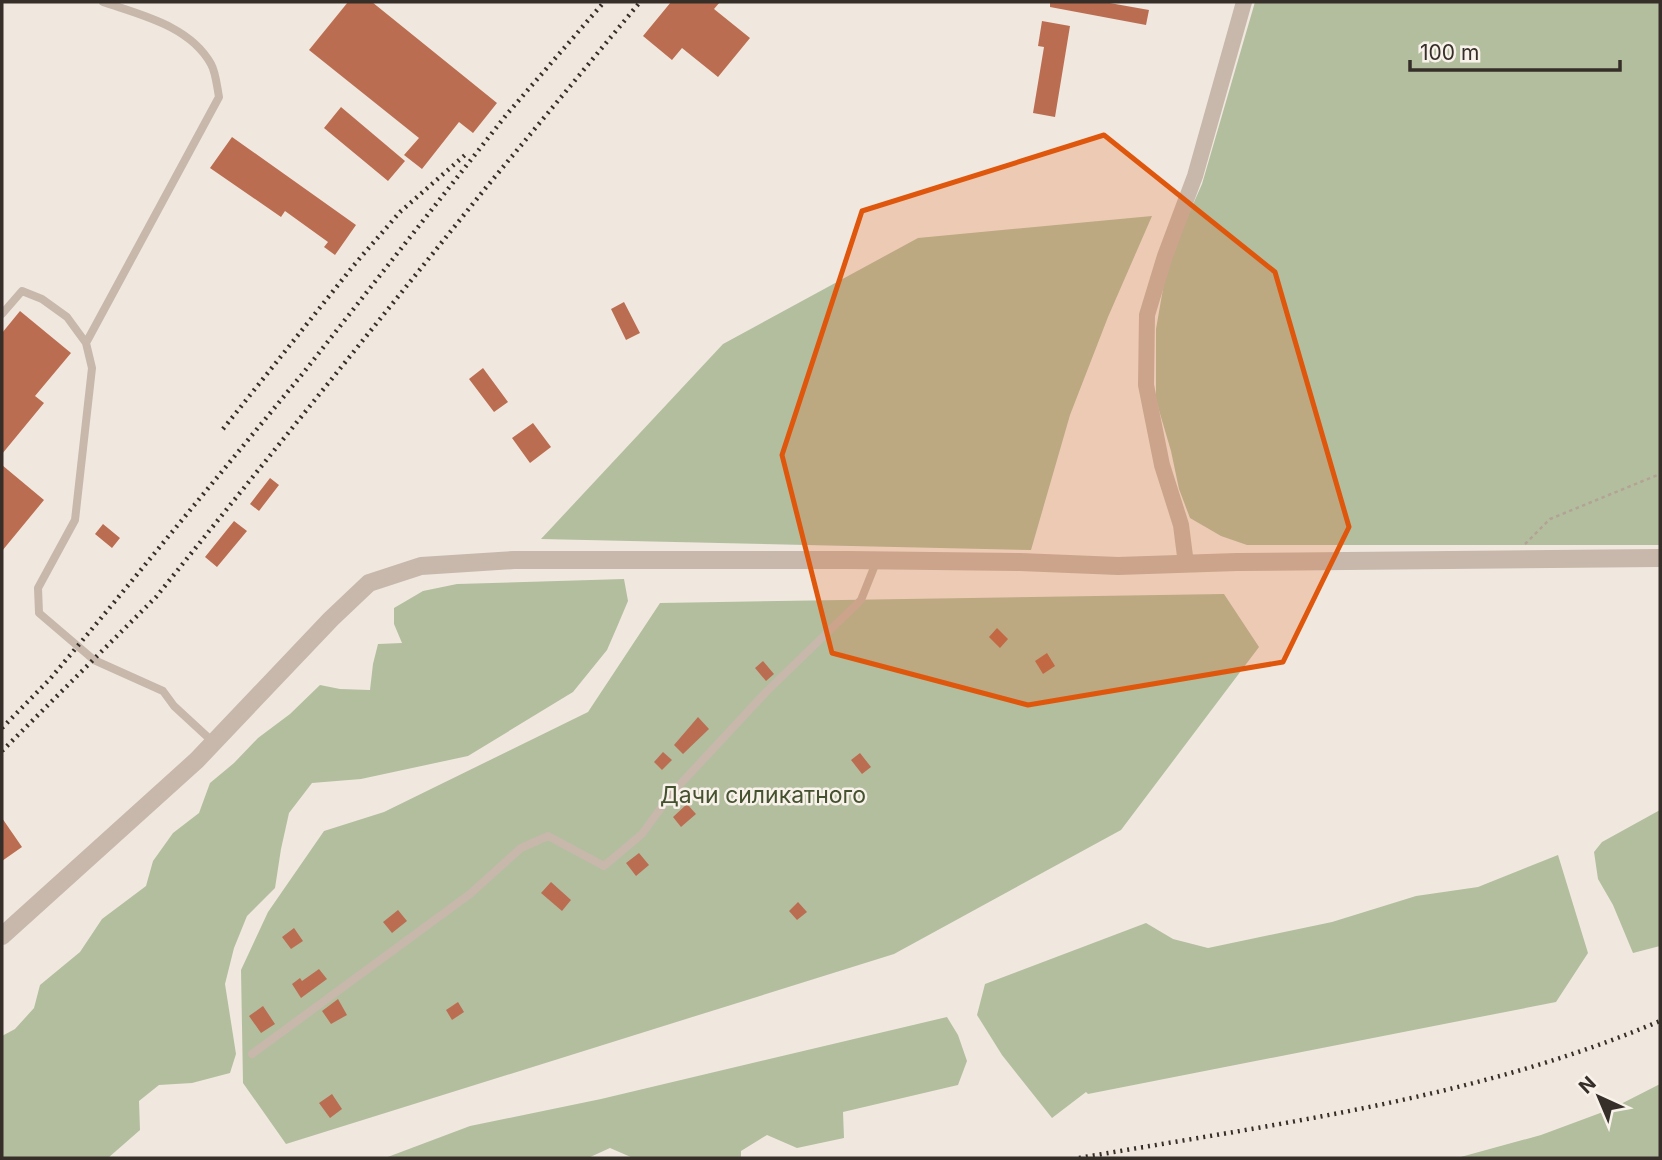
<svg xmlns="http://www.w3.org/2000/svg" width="1662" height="1160" viewBox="0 0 1662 1160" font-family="Inter,sans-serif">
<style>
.green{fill:#b3be9f}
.building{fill:#bb6d51}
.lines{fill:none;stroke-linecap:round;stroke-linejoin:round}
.path{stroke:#b3a395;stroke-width:2.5;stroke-dasharray:3.5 3.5;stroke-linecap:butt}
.service{stroke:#c7b8ab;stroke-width:8}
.minor{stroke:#c7b8ab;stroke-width:16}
.tertiary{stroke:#c7b8ab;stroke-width:18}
.rail{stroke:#362e29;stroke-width:4.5;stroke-dasharray:2 5;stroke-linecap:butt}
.marked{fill:#df570d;fill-opacity:0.2;stroke:#df570d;stroke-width:5;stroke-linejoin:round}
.labels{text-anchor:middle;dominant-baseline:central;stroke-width:5;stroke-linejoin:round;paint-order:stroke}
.park-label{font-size:23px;fill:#45522f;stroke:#f8f2ea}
</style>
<rect width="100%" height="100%" fill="#f0e8de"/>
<path class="green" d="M1255,2H1660V545H1247L1221,536L1190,518L1179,489L1171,451L1156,400V329L1164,283L1179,236L1202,184Z
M1152,216L1108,317L1070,415L1031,550L541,539L723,344L918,238Z
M624,579L628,601L617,627L607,650L573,692L468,756L361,779L312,783L289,813L281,849L275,888L247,916L234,948L225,984L236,1054L230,1073L192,1083L159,1085L139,1101L140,1130L108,1158H2V1036L15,1029L34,1008L40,985L80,952L102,919L146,886L153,861L173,833L199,813L210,783L234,763L258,738L290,714L320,685L340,689L370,690L373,664L378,644L402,643L394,624V608L423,591L457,584Z
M1224,594L1259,647L1121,830L894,954L286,1144L243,1083L241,970L268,912L324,831L384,812L588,712L660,603Z
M1660,810V946L1633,953L1613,905L1598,879L1594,852L1602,842Z
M1558,855L1588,953L1556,1002L1088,1094L1086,1092L1052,1118L1002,1055L977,1015L985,984L1146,923L1173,939L1208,948L1332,922L1416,896L1478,887Z
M947,1017L958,1035L967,1061L958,1085L843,1112L844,1138L797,1148L767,1135L741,1151V1158H633L610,1148L588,1158H385L470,1126L601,1099Z
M1660,1084V1158H1457L1541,1135L1611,1109Z"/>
<path class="building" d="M348,2H372L497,103L473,133L459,122L422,169L404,155L419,138L309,50Z
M671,2H720L714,9L750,38L718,77L682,48L672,60L643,36Z
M1050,2H1104L1149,10L1146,25L1050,7Z
M1042,21L1070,26L1055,117L1033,113L1044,47L1038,46Z
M341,107L405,161L388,181L324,128Z
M232,137L356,225L335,255L324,247L328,242L285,211L281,217L210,168Z
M624,302L640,333L626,340L611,309Z
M20,311L71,353L35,396L44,403L2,454V333Z
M483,368L508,402L494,412L469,379Z
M533,423L551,447L530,463L512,438Z
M2,465L44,500L2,551Z
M270,478L279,485L259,511L250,504Z
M234,521L247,531L217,567L205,557Z
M103,524L120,538L112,548L95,534Z
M997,628L1008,639L1000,648L989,637Z
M1047,653L1055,666L1043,674L1035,661Z
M763,661L774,674L766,681L755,668Z
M698,717L709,729L683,754L674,745Z
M663,752L672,760L662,770L654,762Z
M860,753L871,767L862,774L851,760Z
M687,804L696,814L681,827L673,817Z
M2,818L22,847L2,861Z
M639,853L649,865L636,876L626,863Z
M551,882L571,900L562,911L541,893Z
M798,902L807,912L797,920L789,911Z
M398,910L407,921L392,933L383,922Z
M294,928L303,941L291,949L282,937Z
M319,969L327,979L301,998L292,984L300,978L302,981Z
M338,999L347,1015L331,1024L322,1011Z
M458,1002L464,1012L452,1020L446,1010Z
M263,1006L275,1024L261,1033L249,1016Z
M332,1094L342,1109L330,1118L319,1103Z"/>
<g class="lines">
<path class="path" d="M1525,544L1550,519L1660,474"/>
<path class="service" d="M2,314L22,291L42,299L67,317L86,343L92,368L75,520L38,588L39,613L94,660L163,691L174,706L213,742
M86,343L219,97C217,87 216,73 211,64C190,26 141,15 103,2
M252,1054L470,894L521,848L548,836L604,866L642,834L672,793L767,691L861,600L877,560"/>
<path class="minor" d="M1186,564L1181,525L1162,465L1146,385L1147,315L1165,256L1195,176L1244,2"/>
<path class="tertiary" d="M2,936L197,760L331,619L369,583L421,566L514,560H849L1020,562L1118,566L1237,562L1660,558"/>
<path class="rail" d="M223,429L354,265L400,212L465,155
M2,728L50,679L102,617L304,372L507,114L604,2
M2,751L156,597L484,190L640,2
M1079,1158C1275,1124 1476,1099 1660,1021"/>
</g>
<path class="marked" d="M1104,135L1275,272L1349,527L1283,662L1028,705L832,653L782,455L862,211Z"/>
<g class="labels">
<g class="park-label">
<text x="763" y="795">Дачи силикатного</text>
</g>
</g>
<rect width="1662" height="1160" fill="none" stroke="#362e29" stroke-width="7"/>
<g transform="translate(1599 1097) rotate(316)" stroke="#f8f2ea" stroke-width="5" paint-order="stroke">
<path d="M0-5L12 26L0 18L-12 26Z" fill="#362e29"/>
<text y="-10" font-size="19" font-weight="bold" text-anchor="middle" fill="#362e29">N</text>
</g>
<path d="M1410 60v10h210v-10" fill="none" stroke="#362e29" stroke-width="3.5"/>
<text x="1420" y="60" font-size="21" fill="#362e29" stroke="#f8f2ea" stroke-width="5" paint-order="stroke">100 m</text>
</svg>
